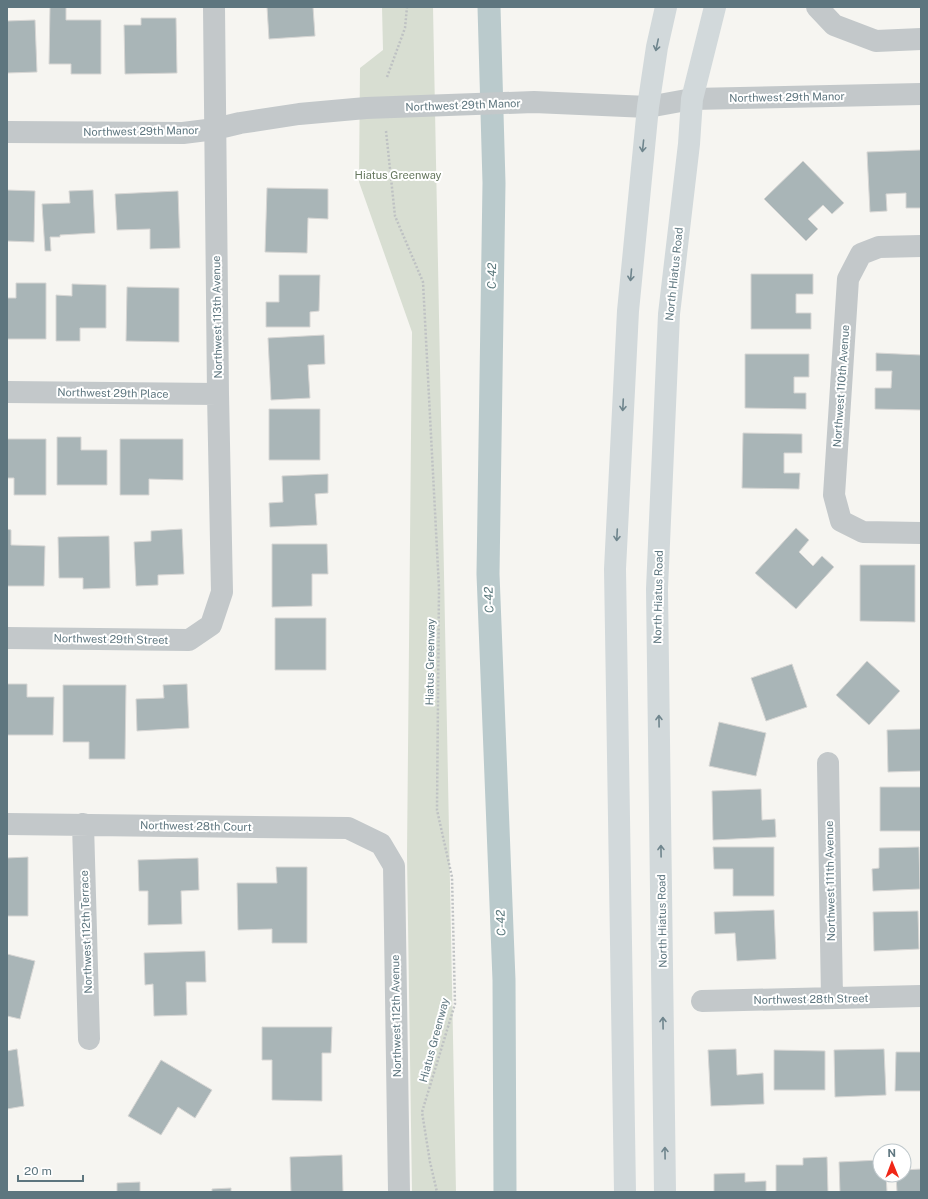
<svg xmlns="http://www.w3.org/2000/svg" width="928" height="1199" viewBox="0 0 928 1199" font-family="'Public Sans',sans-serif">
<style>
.green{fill:#d8ded2}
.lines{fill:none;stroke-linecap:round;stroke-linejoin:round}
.canal{stroke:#bacacc;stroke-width:23}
.building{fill:#a9b5b7;stroke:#d7d6d4}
.path{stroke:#bec1c3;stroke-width:2.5;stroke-dasharray:2 2;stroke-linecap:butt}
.minor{stroke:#c3c8ca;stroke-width:22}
.major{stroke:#d2d9db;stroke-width:22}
.oneway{stroke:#6f858d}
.labels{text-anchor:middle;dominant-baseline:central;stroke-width:4;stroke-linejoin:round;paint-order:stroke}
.street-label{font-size:11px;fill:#5e767f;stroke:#fff}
.park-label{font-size:11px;fill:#66775e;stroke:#fff}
.water-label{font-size:12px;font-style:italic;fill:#59777b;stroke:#fff}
</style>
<rect width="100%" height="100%" fill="#f6f5f1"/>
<path class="green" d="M382,7H433L456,1192H412L407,855L412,332L359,182L360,68L383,50Z"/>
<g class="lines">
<path class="canal" d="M489,7L494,183L488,574L504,980L505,1192"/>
</g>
<path class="building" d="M50,7H66V20H101V74H71V64H49Z
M267,7H313L315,36L269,39Z
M141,18H176L177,73L125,74L124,25H141Z
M35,20L37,72L7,73V21Z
M921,150V208H906V193L886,194L887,211L870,212L867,152Z
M803,161L844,203L832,214L823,205L808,219L818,229L806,241L764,199Z
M267,188L328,189V219L308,218L307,253L265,252Z
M7,190L35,191L34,242L7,241Z
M93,190L95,233L60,235V237H50L51,251H45L42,204L70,203L69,191Z
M178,191L180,248L150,249V229L117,230L115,194Z
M751,274H813V294H796V313H811V329H751Z
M279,275H320L319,311L310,312V327H266V302H279Z
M16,283H46V339H7V298H16Z
M72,284L106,285V328H80V341H56V295L72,296Z
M127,287L179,288V342L126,341Z
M324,335L325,364L308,365L310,398L271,400L268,338Z
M876,353L921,355V410L875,409V388H891L892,371H876Z
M745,354H809V377H794V393H806V409L745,408Z
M269,409H320V460H269Z
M743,433L802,434V453H784V473H800L799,489L742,488Z
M57,437H81V450H107V485H57Z
M7,439H46V495H14V478H7Z
M120,439H183V480L149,479V495H120Z
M328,474V493L315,494L317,525L270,527L269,503L283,502L282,476Z
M796,528L809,540L799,552L813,566L822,556L834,567L796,609L755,573Z
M7,529L11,530V545L45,546L44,586H7Z
M182,529L184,574L158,575V585L136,586L134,542L151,541V531Z
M109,536L110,588L83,589V578H59L58,537Z
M272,544H327L328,574H312V606L272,607Z
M860,565H915V622L860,621Z
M275,618H326V670H275Z
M867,661L900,691L869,725L836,695Z
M792,664L807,707L766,721L751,678Z
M7,684H27V697H54L53,735H7Z
M187,684L189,728L137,731L136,699L164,698L163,685Z
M63,685H126L125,759H89V742H63Z
M719,722L766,733L756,776L709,766Z
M921,729V771L888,772L887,730Z
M880,787H921V831H880Z
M761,789L762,820L775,819L776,837L713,840L712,791Z
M713,847H774V896H733V869H714Z
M919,847L920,889L873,891L872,869L879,868V848Z
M28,857V916H7V858Z
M198,858L199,890L181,891L182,924L148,925V891H139L138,860Z
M276,867H307V943H272V929L238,930L237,883H277Z
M774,910L776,959L737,961L735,933L715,934L714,912Z
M918,911L919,949L874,951L873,912Z
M205,951L206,982H186L187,1015L154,1016L153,984L145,985L144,953Z
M7,954L35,961L20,1019L7,1016Z
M262,1027H332L331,1053H322V1101L272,1100V1060H262Z
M17,1049L24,1106L7,1109V1051Z
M736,1049L737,1075L763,1073L764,1104L711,1106L708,1050Z
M884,1049L886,1095L835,1097L834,1050Z
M774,1050L825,1051V1090H774Z
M896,1052H921V1091H895Z
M161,1060L212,1090L195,1118L178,1107L161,1135L128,1116Z
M342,1155L343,1192H291L290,1157Z
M827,1157L828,1192H776V1165H803V1158Z
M880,1160V1175H886L887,1192H840L839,1162Z
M921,1169V1192H897L896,1175H904V1170Z
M745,1173V1182L766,1181V1192H714V1174Z
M140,1182V1192H117V1183Z
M231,1188V1192H212V1189Z"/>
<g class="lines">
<path class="path" d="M387,77L405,28L407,7
M386,131L395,216L423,282L439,588L437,810L452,877L455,1004L422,1112L430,1162L437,1192"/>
<path class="minor" d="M817,7L834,25L876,41L921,39
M7,132L183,133L215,129L240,123L299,114L366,108L534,102L648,107L692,99L921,94
M921,246L879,247L861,254L848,279L834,495L841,521L863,532L921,533
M7,392L218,394
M7,638L189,640L211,625L222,592L218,394L214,7
M828,763L832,998
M7,824L348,828L381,844L394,866L399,1192
M83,824L89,1039
M702,1001L921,996"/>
<path class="major" d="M625,1192L615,569L628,311L648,107L657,47L666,7
M665,1192L657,589L669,314L689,144L692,99L715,7"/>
</g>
<defs><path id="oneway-shaft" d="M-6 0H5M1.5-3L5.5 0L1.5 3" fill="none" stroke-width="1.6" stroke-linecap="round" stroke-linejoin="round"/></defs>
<g class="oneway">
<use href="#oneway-shaft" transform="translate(657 45) rotate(102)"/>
<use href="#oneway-shaft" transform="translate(643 146) rotate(96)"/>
<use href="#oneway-shaft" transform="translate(631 275) rotate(95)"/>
<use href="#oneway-shaft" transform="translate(623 405) rotate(93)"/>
<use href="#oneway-shaft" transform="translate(617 535) rotate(93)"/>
<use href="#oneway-shaft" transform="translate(659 721) rotate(-91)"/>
<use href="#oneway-shaft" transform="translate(661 851) rotate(-91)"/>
<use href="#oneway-shaft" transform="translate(663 1023) rotate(-91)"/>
<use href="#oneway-shaft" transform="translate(665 1153) rotate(-91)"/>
</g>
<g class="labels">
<g class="street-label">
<text transform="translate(787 97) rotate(-1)">Northwest 29th Manor</text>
<text transform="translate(463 105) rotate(-2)">Northwest 29th Manor</text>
<text transform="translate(141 131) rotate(-1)">Northwest 29th Manor</text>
<text transform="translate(674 274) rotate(-84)">North Hiatus Road</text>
<text transform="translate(217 317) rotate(-91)">Northwest 113th Avenue</text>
<text transform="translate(841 386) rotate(-86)">Northwest 110th Avenue</text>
<text transform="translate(113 393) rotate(1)">Northwest 29th Place</text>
<text transform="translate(658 597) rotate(-89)">North Hiatus Road</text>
<text transform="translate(111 639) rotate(1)">Northwest 29th Street</text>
<text transform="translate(430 662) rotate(-89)">Hiatus Greenway</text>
<text transform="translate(196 826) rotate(1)">Northwest 28th Court</text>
<text transform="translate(830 881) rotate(-91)">Northwest 111th Avenue</text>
<text transform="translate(662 921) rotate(-91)">North Hiatus Road</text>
<text transform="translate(86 932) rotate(-92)">Northwest 112th Terrace</text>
<text transform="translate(811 999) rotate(-1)">Northwest 28th Street</text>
<text transform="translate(396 1016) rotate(-91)">Northwest 112th Avenue</text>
<text transform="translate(434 1040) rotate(-75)">Hiatus Greenway</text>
</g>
<g class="park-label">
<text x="398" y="175">Hiatus Greenway</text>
</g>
<g class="water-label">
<text transform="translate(492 276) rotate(-89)">C-42</text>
<text transform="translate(489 600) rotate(-92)">C-42</text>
<text transform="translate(501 923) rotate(-92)">C-42</text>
</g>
</g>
<rect width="928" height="1199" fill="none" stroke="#5e767f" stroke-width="16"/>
<g transform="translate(892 1163) rotate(359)"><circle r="19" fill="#ffffff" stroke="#bfc8cc"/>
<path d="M0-3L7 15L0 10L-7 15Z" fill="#f02617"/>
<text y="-6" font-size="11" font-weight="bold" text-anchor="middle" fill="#5e767f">N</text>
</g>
<path d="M18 1175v6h65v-6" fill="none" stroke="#5e767f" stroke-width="2"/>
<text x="24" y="1175" font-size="12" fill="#5e767f" stroke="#ffffff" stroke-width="3" paint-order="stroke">20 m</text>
</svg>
